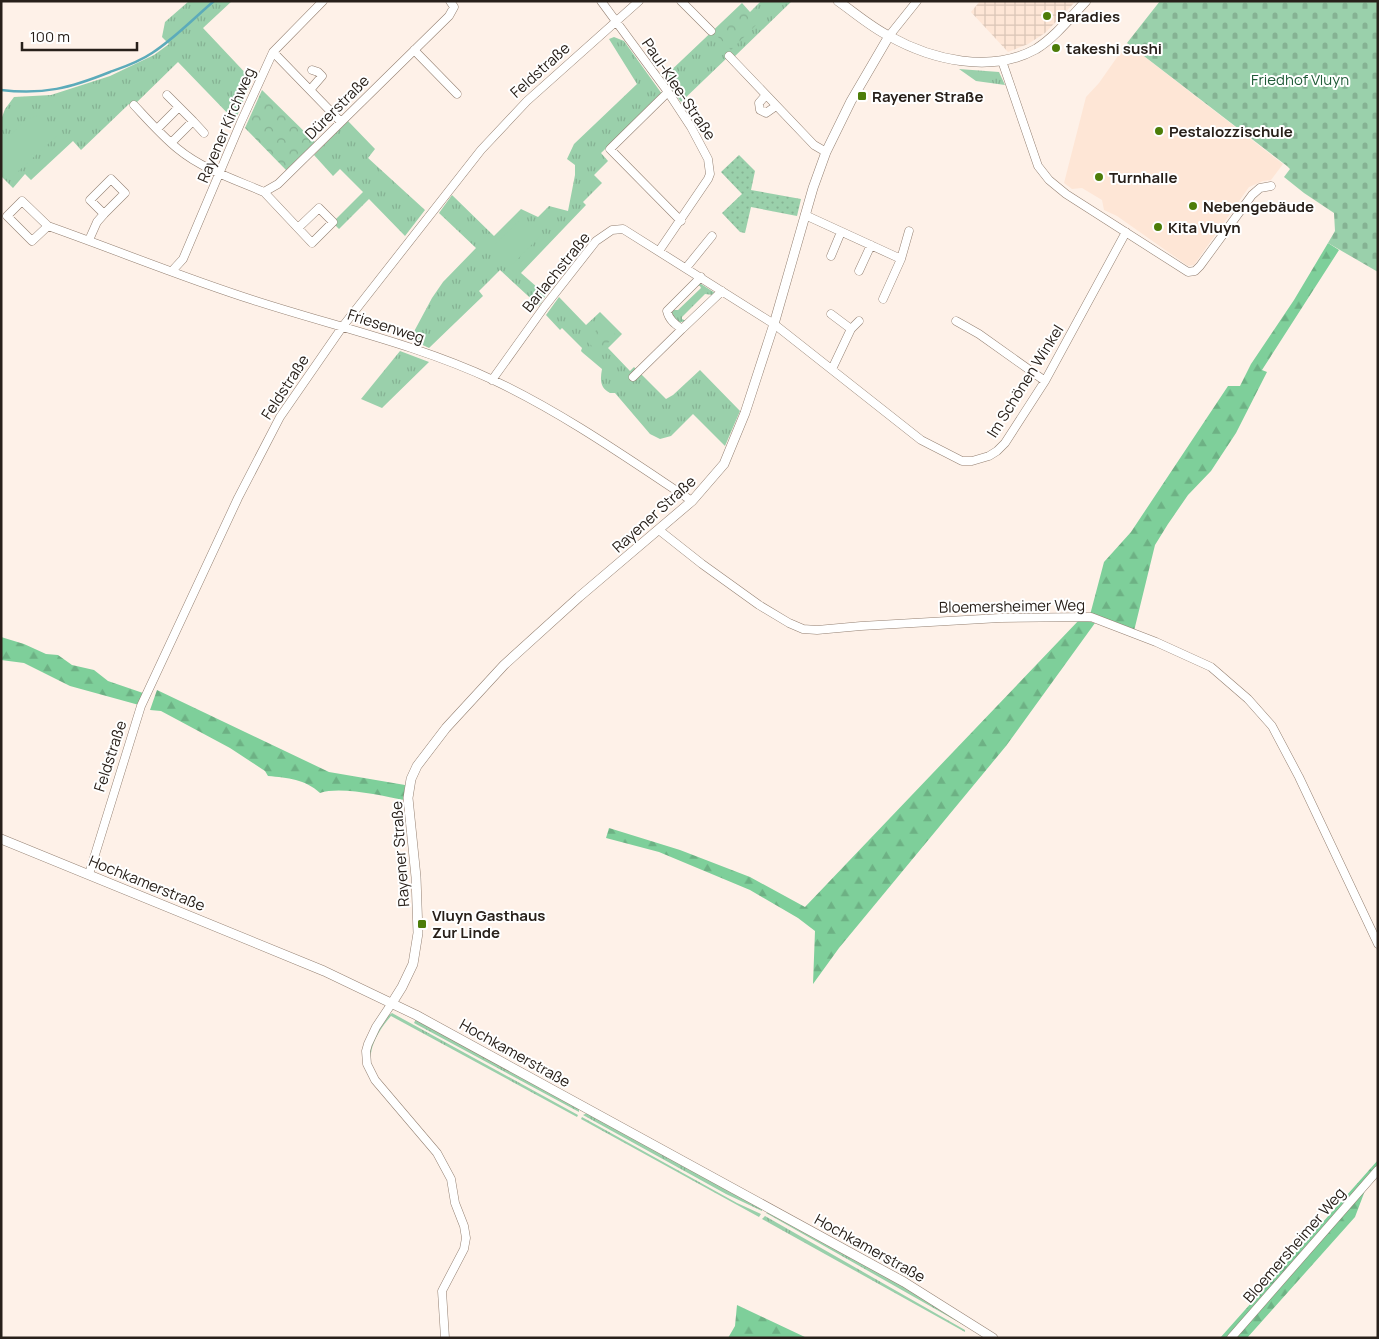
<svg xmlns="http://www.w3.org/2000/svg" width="1379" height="1339" viewBox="0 0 1379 1339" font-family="Manrope,sans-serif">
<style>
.industrial{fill:url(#industrial-grid)}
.built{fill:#fee6d6}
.grass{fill:url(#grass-tufts)}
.forest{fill:url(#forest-firs)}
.cemetery{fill:url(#cemetery-stones)}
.park{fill:url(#park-crowns)}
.garden{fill:url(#garden-dots)}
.pitch{fill:#9ad0ab}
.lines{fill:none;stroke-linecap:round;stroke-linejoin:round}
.stream{stroke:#5cabba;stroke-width:2.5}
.minor-casing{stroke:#948072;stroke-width:9}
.tertiary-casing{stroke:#948072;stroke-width:10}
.minor{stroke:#fff;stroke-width:8}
.tertiary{stroke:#fff;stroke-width:9}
.poi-dot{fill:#4d7d09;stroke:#fff;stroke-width:2}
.labels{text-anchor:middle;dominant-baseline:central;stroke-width:4;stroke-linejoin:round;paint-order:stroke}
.poi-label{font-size:15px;font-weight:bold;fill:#28201a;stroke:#fff;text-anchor:start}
.street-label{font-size:15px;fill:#28201a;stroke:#fff}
.park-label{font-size:15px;fill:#205b38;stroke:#fff}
</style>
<defs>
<pattern id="industrial-grid" width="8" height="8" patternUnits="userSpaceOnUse" patternTransform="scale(1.25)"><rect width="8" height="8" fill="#fee6d6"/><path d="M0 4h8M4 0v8" fill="none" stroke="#dac5b7"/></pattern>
<pattern id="grass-tufts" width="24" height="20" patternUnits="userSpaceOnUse" patternTransform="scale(1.25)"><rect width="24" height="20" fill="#9ad0ab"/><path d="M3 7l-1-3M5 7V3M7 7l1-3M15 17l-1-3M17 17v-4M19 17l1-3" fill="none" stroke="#85b293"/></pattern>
<pattern id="forest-firs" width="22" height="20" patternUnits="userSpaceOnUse" patternTransform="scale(1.25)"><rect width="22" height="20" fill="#7ecf9a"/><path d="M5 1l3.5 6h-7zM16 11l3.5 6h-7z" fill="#6db184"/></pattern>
<pattern id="cemetery-stones" width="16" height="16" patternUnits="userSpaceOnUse" patternTransform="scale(1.25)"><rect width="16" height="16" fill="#9ad0ab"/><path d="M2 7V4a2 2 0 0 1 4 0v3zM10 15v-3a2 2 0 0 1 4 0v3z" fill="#85b293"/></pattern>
<pattern id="park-crowns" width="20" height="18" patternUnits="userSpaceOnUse" patternTransform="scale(1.25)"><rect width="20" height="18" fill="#9ad0ab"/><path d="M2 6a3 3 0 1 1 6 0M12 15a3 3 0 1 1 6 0" fill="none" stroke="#85b293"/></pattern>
<pattern id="garden-dots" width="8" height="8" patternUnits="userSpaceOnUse" patternTransform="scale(1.25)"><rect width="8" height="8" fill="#9ad0ab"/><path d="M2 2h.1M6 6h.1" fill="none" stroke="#85b293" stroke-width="1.8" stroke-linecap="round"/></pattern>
</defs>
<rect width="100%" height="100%" fill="#fef1e8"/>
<path class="industrial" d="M980,1H1076L1045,33L1028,44L1008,52L971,12Z"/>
<path class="built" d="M1127,43L1283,164L1271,180L1263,181L1249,187L1194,265L1188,266L1117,216L1104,210L1102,200L1082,188L1072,189L1064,183L1086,97L1099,83Z"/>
<path class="grass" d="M189,1H232L203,28L252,80L235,121L178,62L133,106L129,104L81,150L73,141L31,180L25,174L13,188L1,176V120L5,109L14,97L51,95L110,76L154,55L169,44L162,37L165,22Z
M761,1H792L733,58L730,55L681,102L663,78L742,3L750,12Z
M614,37L624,41L662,94L601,153L608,161L594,175L602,183L583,202L586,205L521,273L546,295L539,306L500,270L479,291L483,296L429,348L410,339L432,298L443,282L476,248L439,213L452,195L494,236L521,209L538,217L549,206L568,211L575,175V165L567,159L574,144L637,84L609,39Z
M959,69L999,72L1005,85L976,81Z
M348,121L375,149L368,158L425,210L405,236L369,199L339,229L335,225L337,223L335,220L363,192L340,169L333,176L314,155Z
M698,282L715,293L713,295L705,294L682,317V319L686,321L678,323L671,317V310H678L701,288L700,286L696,285Z
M559,297L586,325L600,312L622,334L608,348L630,371L634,367L666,399L673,395L700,370L740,411L725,446L693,414L671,436L660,439L650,434L615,393H610C600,388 600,380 602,369L583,353L581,351L582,348L562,328L560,330L546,315Z
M400,351L429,362L382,408L361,399Z
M392,1013L578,1115L577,1117L391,1016C382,1026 373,1040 371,1053C370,1059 372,1064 371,1069C370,1064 369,1059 369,1054C369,1041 381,1020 392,1013Z
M416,1019L579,1109V1112L414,1023Z
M587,1113L762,1208V1211L726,1194L583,1115Z
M582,1117L737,1203L761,1214L759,1217L581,1119Z
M769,1212L902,1286L967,1325V1327L766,1213Z
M765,1216L965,1330V1332L762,1219Z"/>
<path class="forest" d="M1328,243L1339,250L1262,370L1267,372L1236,433L1211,471L1188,495L1168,524L1155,545L1134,631L1090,615L1104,562L1131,532L1228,386H1240L1251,364L1294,300Z
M1080,619L1095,623L1006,746L839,948L813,984L815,931L798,918L750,890L659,852L606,838L609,828L680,850L750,877L805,907Z
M1,637L24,644L46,654L58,655L72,665L94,670L108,681L143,693L139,705L70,686L24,663L1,660Z
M157,690L329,772L405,785L404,800C382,796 341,786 320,793C305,779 288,778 268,776L265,771L230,748L161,711L150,710Z
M1378,1160V1174L1366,1188L1355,1217L1247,1338H1220Z
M737,1305L807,1338H728L735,1326Z"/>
<path class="cemetery" d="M1160,1H1378V272L1328,243L1335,231L1334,213L1304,193L1284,177L1290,169L1287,166L1127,43Z"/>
<path class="park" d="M741,6L758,23L731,50L714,33Z
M262,90L315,142L286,170L245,128Z
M603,323L616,335L599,352L586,341Z"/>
<path class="garden" d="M739,155L755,171L751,190L801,199L797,216L751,207L745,233L740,232L722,213L742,194L721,172Z"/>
<path class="pitch" d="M40,115L59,134L13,176L1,164V144L27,119Z
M523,217L541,235L512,265L493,246Z"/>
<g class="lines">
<path class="stream" d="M1,90C44,95 70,88 110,72C124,67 139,62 152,53C174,39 194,18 214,1"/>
<g class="minor-casing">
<path id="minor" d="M601,1L668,92L691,127L708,159L710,174L708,179L659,251
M681,1L711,31
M889,36L917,1
M414,50L457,94
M273,52L341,122
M729,56L814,145L826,152
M1002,61L1038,166L1049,180L1066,194L1188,272L1195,271L1200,266L1252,195L1260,188L1271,186
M310,90L322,76L318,72L312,70
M668,92L610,149L681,221
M167,95L193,121
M766,95L759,103L760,110L766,113L776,106
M134,105C148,120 162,136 178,149C202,169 236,180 264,192L278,184L449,16L454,7L450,1
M157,129L179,107
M171,143L193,121L204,133
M264,192L312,243L333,222L319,208L298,228
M805,215L901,259L883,299
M48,226L32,241L7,216L22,201L48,226C116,250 184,278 253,300C333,326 416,344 493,380C563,413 627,458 692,501
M89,240L97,222L104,214L90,200L111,179L125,193L104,214
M831,256L841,232
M901,259L909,231
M686,268L712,236
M172,271L183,259L241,122L273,52L323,1
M859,271L871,245
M701,277L667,311C669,320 675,324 682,329L722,291
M831,314L851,329
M956,321L979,334L1045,381
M832,369L851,329L859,321
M633,377L682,329
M492,380L545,306L596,241L612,230L623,229L774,324L921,440L962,461H972L989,456L997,451L1005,443L1045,381L1126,232
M659,530L702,564L759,605L789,623L803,629L817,630L861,626L1000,618L1091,617L1156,642L1211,667L1248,699L1272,726L1299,777L1378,944
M89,874L141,706L238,498L280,417L343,326L481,150L527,101L639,1
M392,1003L376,1027L368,1044L366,1051L367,1064L375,1080L437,1153L451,1179L455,1203L464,1226L466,1238L464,1249L442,1291L445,1338
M1231,1338L1378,1170"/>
</g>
<g class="tertiary-casing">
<path id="tertiary" d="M838,1C855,13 871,27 889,36C932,60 991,74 1036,49C1055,37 1070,18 1086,1
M1,839L324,971L416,1015L904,1282L993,1338
M392,1003L402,987L413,964L418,933L416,877L408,798L411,779L417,766L446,728L504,665L579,597L692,501L724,464L745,413L774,324L813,188L826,152L851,101L889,36"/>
</g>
<use href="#minor" class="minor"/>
<use href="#tertiary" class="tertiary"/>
</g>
<g class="poi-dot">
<circle cx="1047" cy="16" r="5"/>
<circle cx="1056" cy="48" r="5"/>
<rect x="857" y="91" width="10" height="10" rx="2.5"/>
<circle cx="1159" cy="131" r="5"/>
<circle cx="1099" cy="177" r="5"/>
<circle cx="1193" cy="206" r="5"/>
<circle cx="1158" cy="227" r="5"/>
<rect x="417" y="919" width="10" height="10" rx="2.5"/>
</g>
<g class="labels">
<g class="poi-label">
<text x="1057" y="16">Paradies</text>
<text x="1066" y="48">takeshi sushi</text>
<text x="872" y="96">Rayener Straße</text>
<text x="1169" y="131">Pestalozzischule</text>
<text x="1109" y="177">Turnhalle</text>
<text x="1203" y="206">Nebengebäude</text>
<text x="1168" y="227">Kita Vluyn</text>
<text x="432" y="915">Vluyn Gasthaus<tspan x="432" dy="17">Zur Linde</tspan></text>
</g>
<g class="street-label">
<text transform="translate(540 70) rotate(-42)">Feldstraße</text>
<text transform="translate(679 89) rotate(56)">Paul-Klee-Straße</text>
<text transform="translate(337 107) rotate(-45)">Dürerstraße</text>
<text transform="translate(226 125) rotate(-67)">Rayener Kirchweg</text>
<text transform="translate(556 272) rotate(-51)">Barlachstraße</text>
<text transform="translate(386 326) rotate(18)">Friesenweg</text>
<text transform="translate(1025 381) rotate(-58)">Im Schönen Winkel</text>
<text transform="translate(285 387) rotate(-57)">Feldstraße</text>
<text transform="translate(654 514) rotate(-42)">Rayener Straße</text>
<text transform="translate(1012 606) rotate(-1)">Bloemersheimer Weg</text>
<text transform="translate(110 756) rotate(-72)">Feldstraße</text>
<text transform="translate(400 854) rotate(-94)">Rayener Straße</text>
<text transform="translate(147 883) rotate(22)">Hochkamerstraße</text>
<text transform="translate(515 1053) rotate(29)">Hochkamerstraße</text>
<text transform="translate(1294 1245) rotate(-49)">Bloemersheimer Weg</text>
<text transform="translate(870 1248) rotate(29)">Hochkamerstraße</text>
</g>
<g class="park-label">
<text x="1300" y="79">Friedhof Vluyn</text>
</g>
</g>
<rect width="1379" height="1339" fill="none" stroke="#28201a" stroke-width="5"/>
<path d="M22 42v8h115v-8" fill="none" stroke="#28201a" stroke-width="2.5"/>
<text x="30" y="42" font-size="15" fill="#28201a" stroke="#ffffff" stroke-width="4" paint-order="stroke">100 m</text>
</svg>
